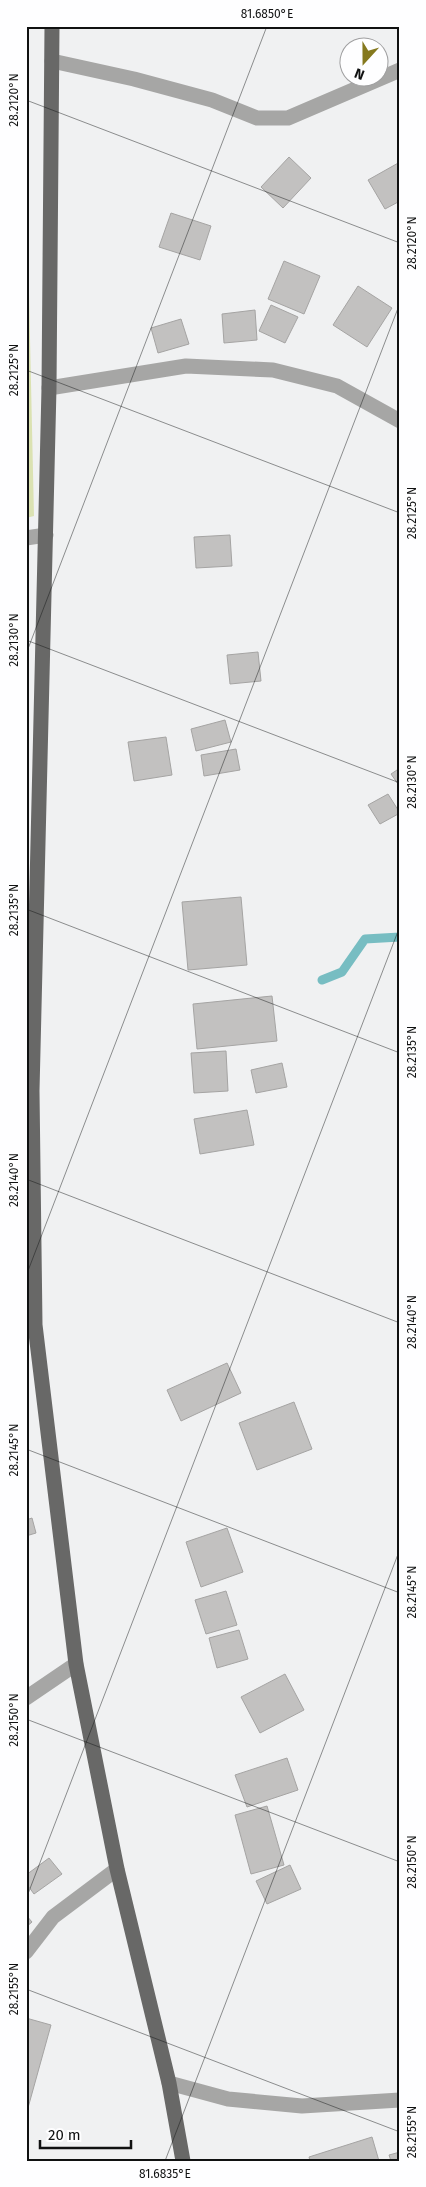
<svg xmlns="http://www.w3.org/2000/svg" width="426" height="2187" viewBox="0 0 426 2187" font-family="'Fira Sans',sans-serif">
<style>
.green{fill:#dbe2b2}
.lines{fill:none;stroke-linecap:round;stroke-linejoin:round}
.stream{stroke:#77bdc2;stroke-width:9}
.building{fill:#c2c1c0;stroke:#a5a4a3}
.minor{stroke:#a6a6a5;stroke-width:15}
.major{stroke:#686867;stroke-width:15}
.ticks{fill:none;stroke:#101111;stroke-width:1;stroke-opacity:0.45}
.neatline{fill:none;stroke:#101111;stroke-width:2}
.ticks-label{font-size:12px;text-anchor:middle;fill:#101111}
</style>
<rect width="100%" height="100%" fill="#f0f1f2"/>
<path class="green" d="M26,160L34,516L26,518Z"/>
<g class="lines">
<path class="stream" d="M322,980L342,972L365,939L400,937"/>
</g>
<path class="building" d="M289,157L311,178L283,208L261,187Z
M400,162V201L385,209L368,180Z
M171,213L211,226L200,260L159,247Z
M284,261L320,276L304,314L268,299Z
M358,286L392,308L367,347L333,325Z
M271,305L298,317L285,343L259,331Z
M255,310L257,340L224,343L222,314Z
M181,319L189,344L158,353L151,328Z
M230,535L232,566L196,568L194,537Z
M258,652L261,681L230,684L227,655Z
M225,720L231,742L196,751L191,729Z
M166,737L172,775L134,781L128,742Z
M236,749L240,770L204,776L201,755Z
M400,768V787L391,774Z
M388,794L400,813L380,824L368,805Z
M241,897L247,965L188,970L182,902Z
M272,996L277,1041L197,1049L193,1004Z
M226,1051L228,1091L194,1093L191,1053Z
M282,1063L287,1087L256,1093L251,1070Z
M247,1110L254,1145L200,1154L194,1119Z
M227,1363L241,1393L181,1421L167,1390Z
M294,1402L312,1449L257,1470L239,1423Z
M32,1518L36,1533L26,1536V1520Z
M227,1528L243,1572L201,1587L186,1542Z
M226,1591L237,1625L206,1634L195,1600Z
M239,1630L248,1659L217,1668L209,1638Z
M285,1674L304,1710L260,1733L241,1697Z
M287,1758L298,1790L247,1807L235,1775Z
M267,1806L284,1865L251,1874L235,1815Z
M49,1858L62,1874L34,1894L26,1883V1875Z
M290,1865L301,1889L267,1904L256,1881Z
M26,1915L32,1922L26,1927Z
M26,2018L51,2025L26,2115Z
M372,2137L379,2161H310L309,2157Z
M400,2152V2161H391L389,2155Z"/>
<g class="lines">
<path class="minor" d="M52,61L134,79L212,100L257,118H288L400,70
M49,388L186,366L273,370L337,386L400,421
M26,538L46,535
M26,1698L76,1664
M26,1952L53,1917L117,1869
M169,2083L228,2099L302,2106L400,2100"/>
<path class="major" d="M52,26L49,388L32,1091L35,1325L76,1664L117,1869L169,2083L183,2161"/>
</g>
<path class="ticks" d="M26,31L28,26M26,100L400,243M26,370L400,513M26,640L400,783M26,654L267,26M26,909L400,1053M26,1179L400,1323M26,1276L400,303M26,1449L400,1593M26,1719L400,1862M26,1899L400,926M26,1989L400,2132M165,2161L400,1549"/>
<rect width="426" height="2187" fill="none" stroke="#fefeff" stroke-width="55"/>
<g transform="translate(364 62) rotate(201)"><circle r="24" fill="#fefeff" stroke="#9f9fa0"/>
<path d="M0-4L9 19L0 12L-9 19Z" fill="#85791e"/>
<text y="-8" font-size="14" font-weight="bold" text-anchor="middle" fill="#101111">N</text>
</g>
<path d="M40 2140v8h91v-8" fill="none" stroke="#101111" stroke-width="2.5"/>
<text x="48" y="2140" font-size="15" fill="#101111" stroke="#fefeff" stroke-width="4" paint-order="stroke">20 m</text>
<rect x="28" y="28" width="370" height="2132" class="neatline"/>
<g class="ticks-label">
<text x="267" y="18">81.6850°E</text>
<text transform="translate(14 100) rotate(-90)" y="4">28.2120°N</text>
<text transform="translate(412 243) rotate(-90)" y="4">28.2120°N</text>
<text transform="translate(14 370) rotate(-90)" y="4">28.2125°N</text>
<text transform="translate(412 513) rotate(-90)" y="4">28.2125°N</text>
<text transform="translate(14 640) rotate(-90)" y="4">28.2130°N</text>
<text transform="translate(412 782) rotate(-90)" y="4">28.2130°N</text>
<text transform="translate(14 910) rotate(-90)" y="4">28.2135°N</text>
<text transform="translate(412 1052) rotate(-90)" y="4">28.2135°N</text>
<text transform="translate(14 1180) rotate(-90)" y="4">28.2140°N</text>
<text transform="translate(412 1322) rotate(-90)" y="4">28.2140°N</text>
<text transform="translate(14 1450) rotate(-90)" y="4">28.2145°N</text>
<text transform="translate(412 1592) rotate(-90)" y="4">28.2145°N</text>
<text transform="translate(14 1720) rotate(-90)" y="4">28.2150°N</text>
<text transform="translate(412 1862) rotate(-90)" y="4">28.2150°N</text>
<text transform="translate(14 1989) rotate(-90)" y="4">28.2155°N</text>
<text transform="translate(412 2132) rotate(-90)" y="4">28.2155°N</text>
<text x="165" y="2178">81.6835°E</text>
</g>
</svg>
